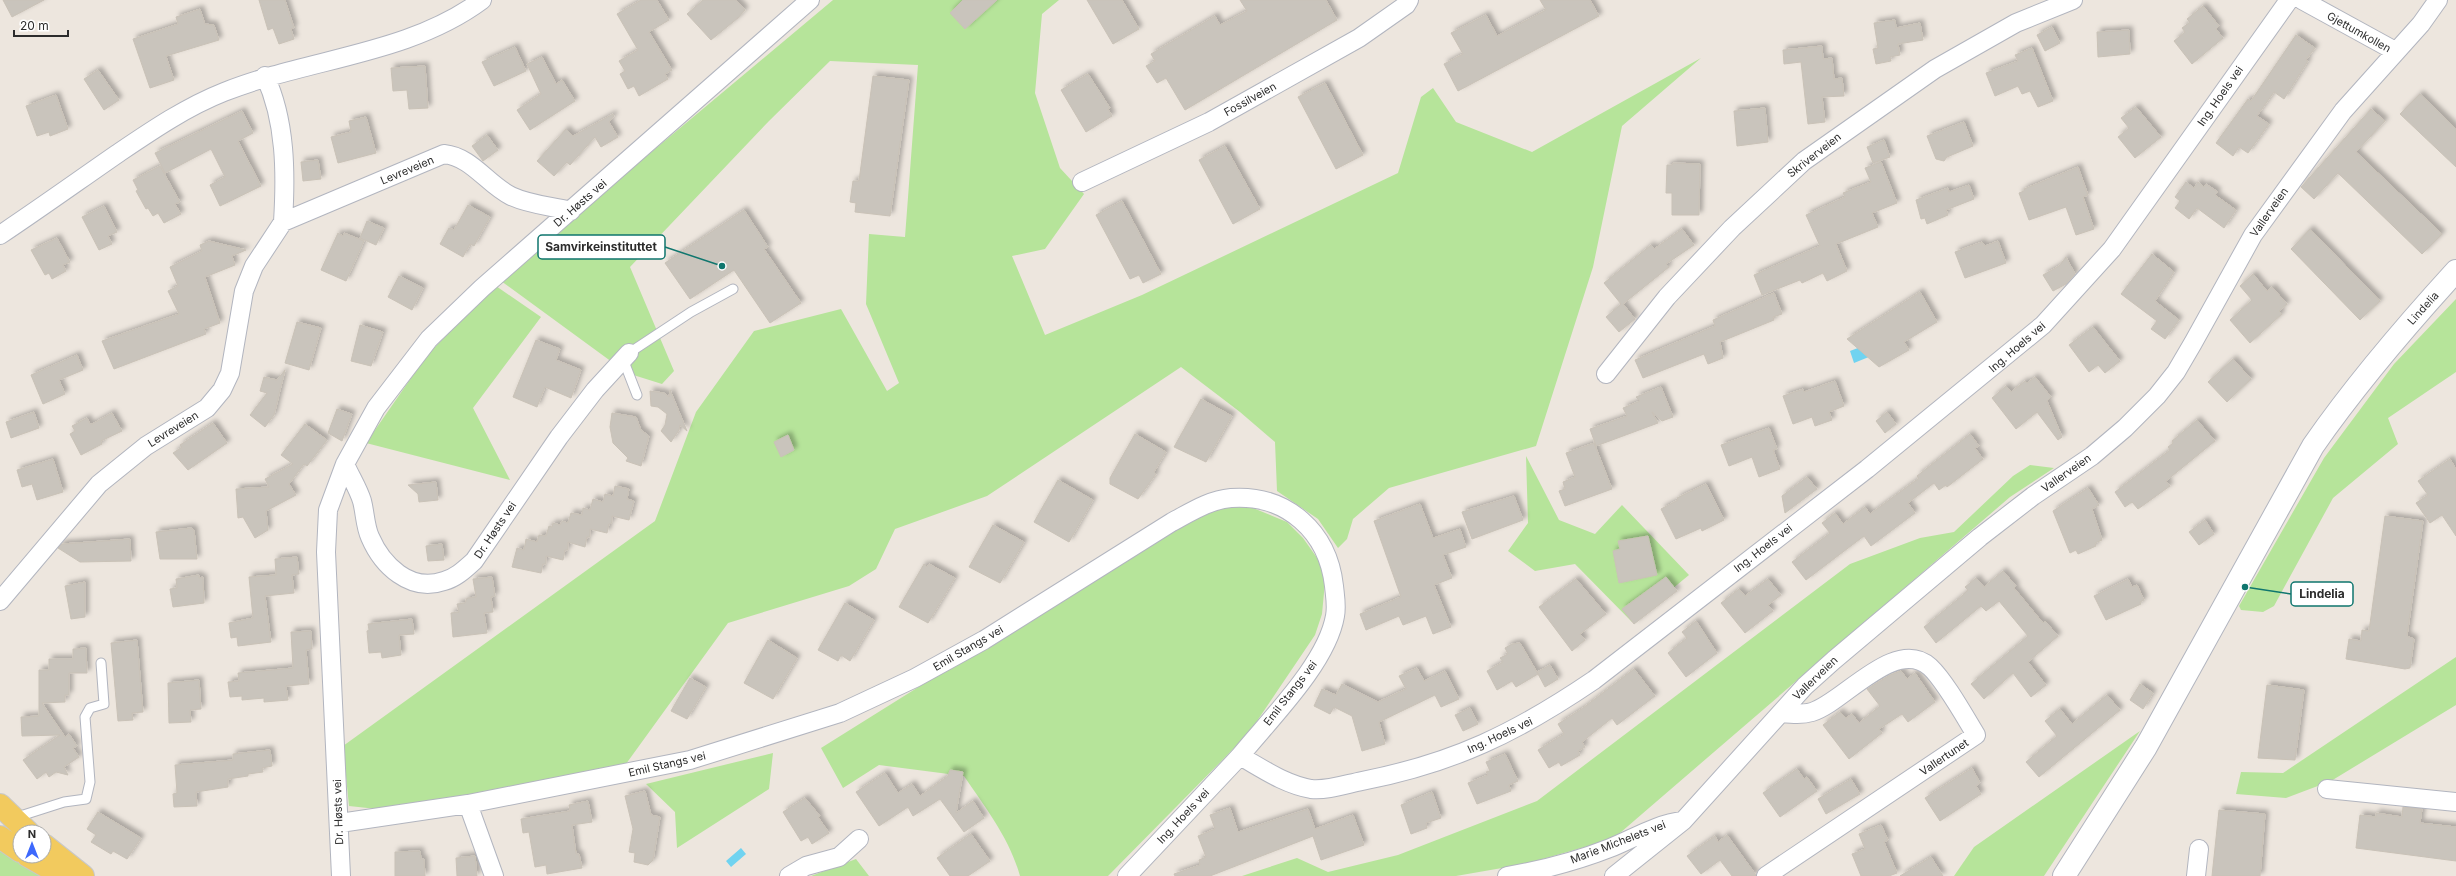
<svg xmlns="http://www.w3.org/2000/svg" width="2456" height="876" viewBox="0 0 2456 876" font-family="Inter,sans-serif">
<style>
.green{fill:#b6e49a}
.water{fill:#70d3f0}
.building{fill:#c9c4bc;stroke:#c9c2b7;filter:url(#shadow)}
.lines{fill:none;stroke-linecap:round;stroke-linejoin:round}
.lane-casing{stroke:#b2b5bf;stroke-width:11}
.street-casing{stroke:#b2b5bf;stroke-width:20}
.secondary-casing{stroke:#b2b5bf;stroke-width:24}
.primary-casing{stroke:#c8c8c8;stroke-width:24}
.lane{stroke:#fff;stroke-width:9}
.street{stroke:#fff;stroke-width:18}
.secondary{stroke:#fff;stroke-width:22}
.primary{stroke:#f2ca5e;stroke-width:22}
.labels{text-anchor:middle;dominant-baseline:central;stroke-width:3;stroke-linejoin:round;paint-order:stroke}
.street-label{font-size:11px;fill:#2c2c2c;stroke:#fff}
.leader{fill:none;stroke:#0f766e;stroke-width:1.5}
.callout-dot{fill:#0f766e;stroke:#fff;stroke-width:1.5}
.callout{fill:#fff;stroke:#0f766e;stroke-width:1.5}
.callout-label{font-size:12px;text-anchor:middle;font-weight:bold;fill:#2c2c2c}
</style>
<defs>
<filter id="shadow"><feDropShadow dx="3.5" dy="-3.5" stdDeviation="2" flood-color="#0004"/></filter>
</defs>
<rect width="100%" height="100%" fill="#ede6de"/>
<path class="green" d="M833,0H1059L1042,14L1035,93L1060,168L1084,194L1045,249L1012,256L1045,335L1142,295L1398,173L1421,97L1433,88L1456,122L1532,152L1701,58L1622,126L1593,267L1536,446L1389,488L1353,519L1347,539L1338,548L1318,519L1277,491L1275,442L1240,412L1181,367L987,496L895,529L876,569L849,586L728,623L618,775L414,813L349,806L343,746L655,521L696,412L754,331L841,309L887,391L899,383L866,304L869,234L905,237L918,65L830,61L769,121L630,267L674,371L662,384L627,373L501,281L575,216Z
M496,286L541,317L473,408L510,480L366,443L427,355Z
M2456,299V372L2388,418L2398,444L2333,498L2274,606L2263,612L2241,610L2239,606L2324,458L2394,364Z
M1526,456L1559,520L1595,534L1622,505L1689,575L1632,622L1575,564L1535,571L1508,551L1528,523Z
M2030,465L2054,468L2010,497L1613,839L1525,864L1456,876H1242L1297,858L1328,872L1398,855L1537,801L1850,564L1920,538L1954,532L2013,476Z
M1236,501L1287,522L1303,538L1320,562L1325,582L1322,614L1315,635L1249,733L1108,876H1020C1010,839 985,807 964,776L879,765L843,788L821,748L1174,527Z
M2456,657V705L2331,781L2286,798L2236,794L2241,772L2283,773Z
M2140,731L2044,876H1954L1974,847Z
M773,753L769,789L677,848L675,812L646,784Z
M0,849L47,876H0Z
M856,859L869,876H811Z"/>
<path class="water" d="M1876,341L1881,352L1854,363L1850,351Z
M741,848L746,854L731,867L726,861Z"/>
<path class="building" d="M3,0H44L12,17Z
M259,0H285L294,28L291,29L294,39L279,44L273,28L268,30Z
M641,0H657L669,20L649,32L672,70L665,74L668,79L639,96L634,86L628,89L620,74L625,71L619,61L638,50L617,14Z
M703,0H736L745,10L738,18L711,40L687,14Z
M963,0H997L965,29L950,13Z
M1087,0H1122L1139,29L1113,44Z
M1240,0H1326L1337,20L1185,110L1166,78L1157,83L1146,66L1155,61L1151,54L1215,16L1220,25L1247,11Z
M1540,0H1590L1599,16L1458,91L1444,64L1463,54L1451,33L1486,15L1497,36L1546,10Z
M2203,6L2219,26L2216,29L2223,38L2192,64L2174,41L2185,32L2182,28L2190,22L2187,19Z
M200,9L205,24L214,25L219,40L166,56L174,80L150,88L133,39L178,24L176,17Z
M1895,20L1896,28L1920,23L1923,40L1898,44L1900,55L1890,57L1891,61L1876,64L1873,49L1878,48L1874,23Z
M2052,27L2060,43L2045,51L2037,35Z
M2129,30L2130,54L2098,57L2097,32Z
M2296,35L2315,48L2306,60L2308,61L2284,99L2274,92L2257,116L2269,124L2248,153L2239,147L2233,156L2216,143L2248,99L2251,101Z
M1822,46L1823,59L1832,58L1834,79L1842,78L1844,96L1822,97L1825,122L1808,124L1801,62L1784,64L1783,50Z
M515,47L526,71L494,86L482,62Z
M2032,48L2053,101L2038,107L2030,91L2022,94L2018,86L1995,96L1986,73L2018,61L2015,55Z
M542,57L556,84L562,80L575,101L530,130L517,110L541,94L527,64Z
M425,66L428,108L409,109L407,90L393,91L391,68Z
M98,70L119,100L104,110L84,79Z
M1088,74L1110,108L1108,109L1112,116L1086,132L1061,90Z
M873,76L909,80L890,216L855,212L856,203L850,202L853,181H859Z
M1325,83L1363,155L1336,169L1298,97Z
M2420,94L2456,129V167L2400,114Z
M56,95L68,129L50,136L49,132L37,136L26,106Z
M2136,107L2161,137L2135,158L2118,137L2129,128L2121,118Z
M1765,108L1768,142L1737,146L1734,111Z
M2371,109L2385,121L2356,152L2442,234L2422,254L2338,173L2314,199L2301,187Z
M242,111L253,133L238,141L261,186L220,206L210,185L225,177L211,149L165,173L155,153Z
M613,114L614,116L609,122L618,137L601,147L595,137L570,165L567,162L554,176L537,161L566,129L573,136Z
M366,117L376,153L338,163L331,137L351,132L349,121Z
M1964,122L1973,146L1947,157L1944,161L1936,159L1927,136Z
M487,135L498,150L483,161L472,146Z
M1884,140L1890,157L1873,163L1867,147Z
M1225,146L1260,209L1233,224L1199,160Z
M318,160L321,179L303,181L301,162Z
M1881,162L1897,203L1872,213L1878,227L1836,244L1847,271L1827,281L1823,273L1802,283L1800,280L1762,295L1754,275L1820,246L1806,215L1845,197L1843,193L1871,182L1865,168Z
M1673,163L1700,164L1699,215H1672V193H1666L1667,165H1672Z
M160,166L180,202L175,204L181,214L164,223L158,213L153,216L148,208L146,209L136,191L138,190L133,180Z
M2078,167L2088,195L2083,197L2094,229L2076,235L2066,207L2029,220L2019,193L2024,191V189Z
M2186,182L2194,188L2198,182L2204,187L2206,184L2218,192L2215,195L2236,210L2224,228L2197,208L2189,219L2175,208L2180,201L2175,197Z
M1969,185L1974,199L1946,210L1948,215L1927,224L1925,218L1921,219L1916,200L1948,188L1949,192Z
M1122,201L1161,274L1143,283L1139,275L1130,279L1096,215Z
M468,205L490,217L474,246L470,244L463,257L440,244L449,228L454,230Z
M104,206L117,232L108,236L112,244L99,250L82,217Z
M744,210L768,247L764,249L801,303L770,323L734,270L690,299L665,263Z
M367,221L384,228L376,245L360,238Z
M1682,229L1694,245L1666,264L1669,267L1623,304L1635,319L1619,332L1606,317L1621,304L1604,283L1651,245L1654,249Z
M2310,229L2380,301L2360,320L2291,249Z
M338,233L343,236L344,233L364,241L346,281L321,270Z
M57,238L70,262L63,265L66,271L52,279L49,273L45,275L31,250Z
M209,241L246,250L232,256L235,265L205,277L220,323L204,329L206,334L114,369L102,341L179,314L168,291L178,286L170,267L202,251L200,245Z
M1998,241L2006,263L1965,278L1955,252L1982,242L1985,246Z
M2152,254L2174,272L2155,301L2179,320L2165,339L2151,329L2157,321L2121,294Z
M2066,257L2075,274L2066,284L2053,291L2043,275L2059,266Z
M2253,274L2267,291L2272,287L2287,304L2279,311L2282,314L2250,343L2230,320L2252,300L2240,286Z
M399,276L423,288L412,310L388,297Z
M1920,292L1937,322L1904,342L1909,350L1879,367L1847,339Z
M1774,293L1782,314L1773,317L1774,320L1720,342L1723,358L1708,364L1704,354L1643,378L1635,360L1715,326L1713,320Z
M297,322L321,328L309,370L285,363Z
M360,325L383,332L371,366L351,361Z
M2093,327L2120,361L2105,373L2098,365L2089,372L2069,345Z
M536,340L560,349L556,360L581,370L571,398L545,387L537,407L513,397Z
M77,355L83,370L59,380L65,394L43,404L31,375Z
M2233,359L2251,379L2227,402L2208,382Z
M285,370L274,415L265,427L250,415L267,393L260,391L264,377L277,380Z
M2035,377L2051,397L2047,401L2062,437L2058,440L2037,412L2016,429L1992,398L2006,386L2011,392L2025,381L2027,383Z
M1835,381L1844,406L1829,412L1832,420L1815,426L1812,417L1793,424L1783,396L1803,389L1804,392Z
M1661,387L1673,417L1662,421L1652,412L1658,423L1596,446L1590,429L1627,416L1623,408L1640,401L1636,397Z
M670,390L687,431L680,425L679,430L671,442L661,431L665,425L667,414L658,407L651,406L650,391L664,393L669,397Z
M1201,399L1232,416L1206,462L1174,447Z
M337,409L352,414L342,441L328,433Z
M34,412L39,428L11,438L6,422Z
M1887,412L1896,424L1885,433L1876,421Z
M112,413L122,431L101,441L102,444L81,455L70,434L75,431L72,426L87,418L90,424H92Z
M612,413L636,417L641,430L649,436L641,466L626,461L628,458L613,443L610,427Z
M2197,420L2215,441L2166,481L2170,486L2138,509L2132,502L2125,507L2115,492L2170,450L2168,447L2173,443L2172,441Z
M213,423L227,443L188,470L173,453L182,447L180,445Z
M305,424L327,440L307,466L304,464L289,484L296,495L266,511L268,530L255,538L243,517L238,518L236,489L269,487L265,479L293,464L281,455Z
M1769,428L1777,449L1773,450L1780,469L1759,477L1752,457L1729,466L1721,445Z
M1135,434L1166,452L1154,472L1156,474L1138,499L1110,484V478Z
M1970,434L1979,446L1975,448L1983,459L1947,487L1946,485L1939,490L1934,483L1908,503L1915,513L1871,546L1864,536L1806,580L1792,562L1830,533L1822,523L1835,513L1843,524L1865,507L1870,514L1919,478L1917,476Z
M788,435L794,450L781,457L774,442Z
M1594,443L1612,489L1565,506L1559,491L1565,489L1563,482L1575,477L1566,453Z
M53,459L63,492L37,500L32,484L22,487L17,470Z
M2450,459L2456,469V536L2442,515L2430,523L2416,503L2428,495L2418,481Z
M1807,477L1817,489L1785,513L1782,496Z
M1058,480L1093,500L1069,542L1034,522Z
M436,482L438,500L419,502L418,494L408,485Z
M1706,484L1724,520L1702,531L1701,528L1676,539L1661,509L1678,500L1677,498Z
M615,486L629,489L627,499L634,501L629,520L612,516V523L609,524L607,533L590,529V537H587L585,547L568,542V550H565L563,560L546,556V564H543L541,573L512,567L517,548L524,550L526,539L537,542L539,535L546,536L549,526L552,527L553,523L560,525L562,521L568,523L571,513L582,515L583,508L590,510L593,499L603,502L605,494L613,496Z
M2088,488L2099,505L2092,509L2102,540L2095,543L2096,546L2078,554L2076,550L2070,553L2053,511Z
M1514,496L1523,520L1472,539L1462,512Z
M1420,504L1433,538L1460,529L1466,547L1443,555L1452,578L1434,585L1451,627L1433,634L1426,616L1403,625L1399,616L1366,630L1360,614L1401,597L1374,521Z
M2385,516L2423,521L2407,636L2414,639L2410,668L2405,669L2346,659L2349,639L2361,641L2362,630L2369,631Z
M2205,520L2214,534L2199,545L2189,532Z
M993,525L1024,542L1000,583L969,567Z
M191,528L194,530L197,559H160L156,532Z
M1648,536L1657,575L1619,583L1613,551L1620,549L1618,541Z
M130,539L131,561L80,562L58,548L62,544Z
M442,544L444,560L428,561L426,546Z
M297,557L299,574L292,575L294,593L265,596L271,642L238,646L237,637L231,638L229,623L253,618L249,577L276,575L275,559Z
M924,564L927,567L929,564L955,578L928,623L899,607Z
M2003,571L2016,586L2014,588L2043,623L2045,621L2058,636L2028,662L2046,685L2031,697L2013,673L1984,699L1971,684L2028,636L1999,601L1986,611L1981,606L1936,643L1924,627L1963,595L1968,590L1965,587L1976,578L1984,587Z
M199,575V578L203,577L204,603L173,607L170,589L177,588L176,579Z
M492,577L495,596L491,597L493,612L484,613L487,633L453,637L451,613L459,612L457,604L465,603L467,598L476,597L473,579Z
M1666,577L1677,591L1634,624L1622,609Z
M1576,579L1606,614L1580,634L1585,640L1572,651L1539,607Z
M1768,579L1781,595L1768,605L1773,611L1745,633L1721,603L1739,589L1745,596Z
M2128,579L2132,587L2137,585L2144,600L2140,602L2141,604L2106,620L2094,596Z
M85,582V617L71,619L65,586Z
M845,603L874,620L850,661L841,655L838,661L818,650Z
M412,619L414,634L399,635L401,655L382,658L381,652L369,653L367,631L369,630L368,624Z
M1696,621L1717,653L1686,677L1668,653L1687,638L1682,632Z
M311,631L312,649L306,650L309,684L286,686L288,700L264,702V698L242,700V696L230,697L228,682L239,681L238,673L293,668L291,632Z
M137,640L143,712L132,713L133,720L118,721L111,643Z
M768,640L797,658L773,699L744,683Z
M1520,643L1538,674L1516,687L1512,681L1497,690L1487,671L1503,662L1500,658L1508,654L1505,648L1512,644Z
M86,648L87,673H69V695H65V702L42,703L65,737L69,734L77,746L73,748L79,757L64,767L68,775L56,772L49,777L46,772L37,779L23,760L60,735L22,736L21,717L39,716V670H49V659H73V649Z
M1550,665L1558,679L1545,687L1537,672Z
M1417,668L1424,681L1445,671L1459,699L1441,707L1435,695L1379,722L1385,744L1362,751L1352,716L1334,707L1330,714L1314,706L1322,689L1336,695L1342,684L1378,702L1406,689L1399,676Z
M1634,669L1655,696L1617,725L1612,718L1582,742L1585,747L1578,751L1580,755L1561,766L1559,762L1549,768L1538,750L1564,734L1558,724L1583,708Z
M1901,671L1907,679L1915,673L1935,702L1908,722L1902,714L1879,729L1882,733L1849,759L1823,725L1840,712L1846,718L1852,714L1859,723L1880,706L1867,689L1890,675Z
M690,678L706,687L687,719L671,711Z
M199,680L201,709L190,710L191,722L169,723L168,683Z
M2140,684L2153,693L2143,709L2130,700Z
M2267,685L2304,690L2295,760L2258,758Z
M2107,695L2120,710L2039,777L2026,762L2057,736L2045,721L2060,709L2072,724Z
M1470,708L1478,724L1463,731L1455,715Z
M270,750L272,766L262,768L263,772L248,774V776L228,779V787L196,792L197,806L174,807L173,794L177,793L175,765L233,760V754Z
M1505,754L1518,781L1509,785L1511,791L1477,804L1468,783L1488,775L1486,772L1490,771L1486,762Z
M1972,768L1980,783L1976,786L1981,794L1940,821L1925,798Z
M1797,769L1804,779L1807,777L1817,791L1780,817L1763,793Z
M950,770L963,772L956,813L973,801L984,818L964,832L940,799L913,816L908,807L879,826L856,792L885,773L898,793L912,784L920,796L948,776Z
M1851,779L1860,794L1826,814L1818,799Z
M645,791L651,815L660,817L653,860L648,865L634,862L635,853L629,852L633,829L625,796Z
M1432,792L1441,818L1426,823L1427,828L1411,834L1401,805Z
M805,798L820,816L818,817L829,833L812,844L808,837L801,841L783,812Z
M588,801L592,822L572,825L576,854H579L582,868L547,874L546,865L535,867L529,832L523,833L521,819L570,811L569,805Z
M2403,807L2422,809L2420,823L2456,827V861L2356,848L2360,815L2376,817V813L2402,817Z
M1230,808L1238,832L1308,809L1315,829L1353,815L1364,845L1321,860L1313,836L1210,876H1175L1174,874L1200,865L1199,860L1206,857L1198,836L1215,829L1210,815Z
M2219,810L2265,814L2260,876H2212Z
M98,812L141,838L127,859L113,851L111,854L91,842L96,835L87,829Z
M1881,825L1888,840L1884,842L1897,873L1889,876H1861L1852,854L1865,849L1859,834Z
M971,834L990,861L968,876H950L937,858Z
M1727,835L1756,875V876H1732L1720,860L1701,874L1687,856L1715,836L1718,842Z
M420,851L421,859H424L425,876H395V852Z
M475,856L477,876H457L456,858Z
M1931,857L1943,876H1900Z"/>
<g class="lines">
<g class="lane-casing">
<path id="lane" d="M629,353L691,312L733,289
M623,359L637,395
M14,818L64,802L86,799L90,782L85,717L90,708L104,704L101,663"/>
</g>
<g class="street-casing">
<path id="street" d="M2302,0L2395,51
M265,76C286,121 286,174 283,222
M1082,182L1209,122L1359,38L1406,5L1409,0
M0,235C39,209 78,181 117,154C151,131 186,107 224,92C309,58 408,55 482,0
M1606,374L1667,297L1732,228L1804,161L1935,69L2016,23L2073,0
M345,464C350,476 358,488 362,501C365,512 365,526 370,537C382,565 410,593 444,581C456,578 465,569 474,561L559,437L595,390L629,353
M0,601L99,484L146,446L207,408L222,390L230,373L244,291L254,266L283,222L444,154C472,157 487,184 511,196C530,205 551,206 571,211
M2327,789L2456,802
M468,804L494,876
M340,823L468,804L690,760L840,713L915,678L984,640L1172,522C1191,512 1209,500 1231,498C1287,494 1328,532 1334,586C1335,596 1337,606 1335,616C1327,663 1270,719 1240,756
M341,876L326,552L328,510L345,464L376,408L429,339L482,288L810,0
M789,876L806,866L839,857L859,839
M1127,876L1240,756C1263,769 1284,784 1311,789C1326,791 1347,784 1362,781C1454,763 1516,733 1594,680L1867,469L2043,325L2112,249L2289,0
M1507,876C1542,870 1577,861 1610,848C1635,838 1656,824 1683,821
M1614,876L1683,821L1805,686L1834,660L1980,537L2033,496L2092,456L2125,428L2157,396L2176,372L2193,343L2253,235L2343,111L2421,24L2438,0
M1766,876L1976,735C1965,717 1945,681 1930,667C1895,636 1843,703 1812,712C1802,715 1792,714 1781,713
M2196,876L2199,849"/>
</g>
<g class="secondary-casing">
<path id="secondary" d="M2064,876L2146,747L2313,446C2356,384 2405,327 2456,271"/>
</g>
<g class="primary-casing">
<path id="primary" d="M0,805L28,832
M0,837L20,851
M44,845L83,876
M28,856L63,876"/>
</g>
<use href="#lane" class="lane"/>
<use href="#street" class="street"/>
<use href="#secondary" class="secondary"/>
<use href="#primary" class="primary"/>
</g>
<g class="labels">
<g class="street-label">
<text transform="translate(2359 32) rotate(29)">Gjettumkollen</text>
<text transform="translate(2220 96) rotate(-55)">Ing. Hoels vei</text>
<text transform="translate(1250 99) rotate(-29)">Fossilveien</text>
<text transform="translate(1814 155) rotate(-38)">Skriverveien</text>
<text transform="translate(407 170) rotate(-23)">Levreveien</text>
<text transform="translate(580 203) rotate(-41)">Dr. Høsts vei</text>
<text transform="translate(2269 212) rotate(-55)">Vallerveien</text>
<text transform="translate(2423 308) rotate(-48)">Lindelia</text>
<text transform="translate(2017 347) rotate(-41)">Ing. Hoels vei</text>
<text transform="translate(173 429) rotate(-32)">Levreveien</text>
<text transform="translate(2066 473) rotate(-35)">Vallerveien</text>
<text transform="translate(495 530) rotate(-56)">Dr. Høsts vei</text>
<text transform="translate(1763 548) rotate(-38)">Ing. Hoels vei</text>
<text transform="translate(968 648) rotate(-30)">Emil Stangs vei</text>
<text transform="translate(1815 678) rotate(-44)">Vallerveien</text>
<text transform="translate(1290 693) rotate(-52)">Emil Stangs vei</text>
<text transform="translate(1500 735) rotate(-25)">Ing. Hoels vei</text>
<text transform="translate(1944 757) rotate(-34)">Vallertunet</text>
<text transform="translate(667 764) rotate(-13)">Emil Stangs vei</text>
<text transform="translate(338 812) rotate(-92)">Dr. Høsts vei</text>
<text transform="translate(1183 816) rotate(-47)">Ing. Hoels vei</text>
<text transform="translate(1618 842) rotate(-21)">Marie Michelets vei</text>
</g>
</g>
<path class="leader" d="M722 266L665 247M2245 587L2291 594"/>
<g class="callout-dot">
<circle cx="722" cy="266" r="4"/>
<circle cx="2245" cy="587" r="4"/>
</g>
<g class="callout">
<rect x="538" y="235" width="127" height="24" rx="4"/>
<rect x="2291" y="582" width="62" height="24" rx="4"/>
</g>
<g class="callout-label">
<text x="601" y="251">Samvirkeinstituttet</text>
<text x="2322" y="598">Lindelia</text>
</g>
<g transform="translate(32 844)"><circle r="19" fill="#ffffff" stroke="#ababab"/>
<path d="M0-3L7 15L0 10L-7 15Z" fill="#3d68fc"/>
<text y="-6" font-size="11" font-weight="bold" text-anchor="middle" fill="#2c2c2c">N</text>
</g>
<path d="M14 30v6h54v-6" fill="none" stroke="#2c2c2c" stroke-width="2"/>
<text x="20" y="30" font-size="12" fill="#2c2c2c" stroke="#ffffff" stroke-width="3" paint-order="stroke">20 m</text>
</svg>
